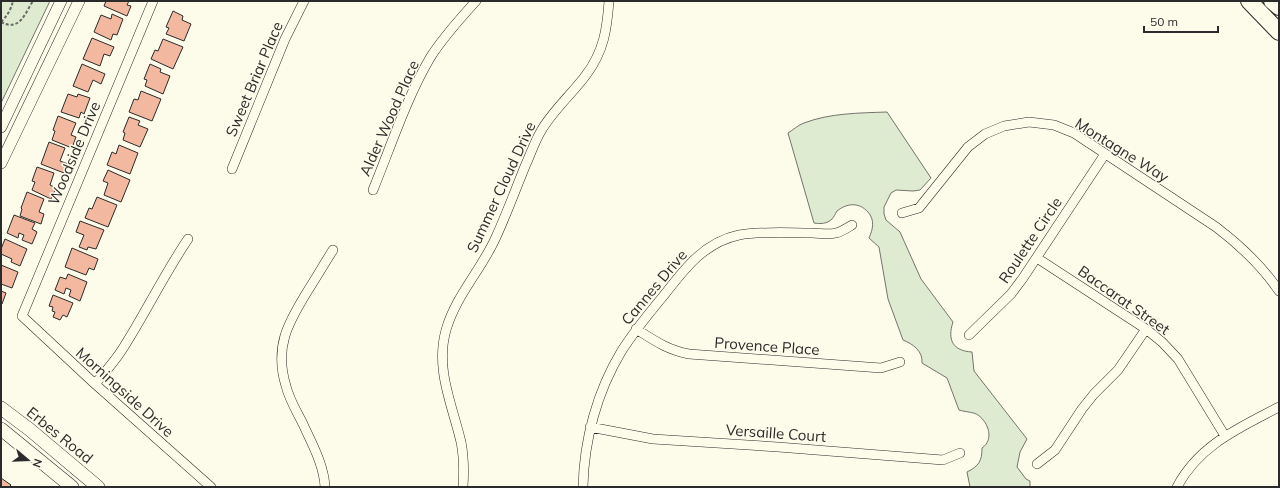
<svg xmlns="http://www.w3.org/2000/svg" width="1280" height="488" viewBox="0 0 1280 488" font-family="Mulish,sans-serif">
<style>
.green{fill:#deebd1;stroke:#74746e}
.building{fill:#f2b8a0;stroke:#2b2b2b}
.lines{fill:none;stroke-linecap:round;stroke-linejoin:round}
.minor-casing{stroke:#2b2b2b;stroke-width:10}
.tertiary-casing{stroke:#2b2b2b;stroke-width:12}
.secondary-casing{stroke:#2b2b2b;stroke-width:14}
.motorway-casing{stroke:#2b2b2b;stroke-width:18}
.path{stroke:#6a6964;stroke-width:2;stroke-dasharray:3 2;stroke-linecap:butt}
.minor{stroke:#fdfbea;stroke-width:9}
.tertiary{stroke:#fdfbea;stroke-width:11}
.secondary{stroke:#fdfbea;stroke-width:13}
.motorway{stroke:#fdfbea;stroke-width:16}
.labels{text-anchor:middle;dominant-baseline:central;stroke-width:3;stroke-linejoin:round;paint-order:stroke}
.street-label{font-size:15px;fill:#2b2b2b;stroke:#fdfbea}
</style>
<rect width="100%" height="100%" fill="#fdfbea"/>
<path class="green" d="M1,1H50L1,103Z
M887,112L931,178L920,190L913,191L896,190L891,193L884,207V214L886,220L900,232L921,279L953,322C947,340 953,351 972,352L974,371L1027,439L1020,452L1017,467L1026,479L1030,481V487H970L967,472C979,466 982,461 982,448C994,440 989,423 978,415C974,412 965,412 959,410L947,378L922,363C923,351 913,344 903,340L888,299L879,247L869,238C873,229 875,220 868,212C859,202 847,203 837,211C835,214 834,217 832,219C827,224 820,224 814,223L788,133C793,130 798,125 804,123C830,113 860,113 887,112Z"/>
<path class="building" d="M106,1H129L127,5L131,6L127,16L104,6Z
M173,11L183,16L182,20L191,24L184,41L166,34L169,28L166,27Z
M112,14L123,19L117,35L113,34L111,40L94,32L101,15L111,19Z
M92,38L114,47L110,56L104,54L100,66L83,59Z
M163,39L183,47L173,69L151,59L155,50L158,51Z
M82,64L105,74L101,84L93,80L88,92L73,86Z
M150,64L161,69L160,72L170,76L163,94L145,86L147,80L144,79Z
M141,91L161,99L152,121L129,112L134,99L138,100Z
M68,94L77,97L78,94L90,98L84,114L81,112L79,118L61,112Z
M58,116L76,123L71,135L76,137L72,148L52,140L55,131L53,130Z
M129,117L140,121L138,125L148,129L140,147L123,140L125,133L123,132Z
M49,142L65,148L60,161L68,164L64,173L41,164Z
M119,145L138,153L130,174L107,165L112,152L116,154Z
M37,167L54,173L50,185L56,188L51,199L32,190L35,182L32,181Z
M108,170L130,180L121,202L104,195L108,183L103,181Z
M27,192L44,199L39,212L44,214L41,224L20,216L22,209L21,208Z
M97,197L117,205L108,227L85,218L89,208L92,209Z
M14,215L35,223L32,229L37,232L32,244L22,240L24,235L19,233L18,238L7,233Z
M80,221L104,230L96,249L88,247L87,250L79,247L84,235L76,232Z
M5,239L27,249L20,266L11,262L12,259L1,254V249Z
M72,248L98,259L94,270L89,268L86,275L65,267Z
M1,265L18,272L12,288L1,284Z
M68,274L87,282L80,301L69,296L71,290L66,288L64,294L55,290L60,277L66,279Z
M1,291L6,293L2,304H1Z
M53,295L73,303L67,317L63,315L60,320L53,317L55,312L52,311L53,307L49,306Z
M1,478L11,485L9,487H1Z"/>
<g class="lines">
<g class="minor-casing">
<path id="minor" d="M153,1L22,316L95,384L211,487
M232,169L285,39L304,1
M373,190C391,146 406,99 430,58C443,37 460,19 476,1
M902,213L919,208L968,147L985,134L1004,126L1029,122L1054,125L1074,133L1216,227C1241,246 1262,266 1279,291
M1037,258L1146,329L1162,342L1178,359L1225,436
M636,329C655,341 668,350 689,354L881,368L900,362
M969,335L1011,294L1023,278L1105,154
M95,384C105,372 117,359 125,345C147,310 165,273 188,239
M590,427L653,439L778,447L943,460L960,453
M1037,464L1055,450L1082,409L1094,394L1118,370L1146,329
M325,487C324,465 312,444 303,424C297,412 289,399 286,386C274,347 288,323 307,292C316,278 324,264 333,250
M463,487C464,472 464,457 461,442C452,404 435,369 446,330C456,295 482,269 496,237C507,213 516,188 526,164C531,153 535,141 541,131C553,110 572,94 586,75C604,51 607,29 609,1
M583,487C584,440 597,392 621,352C634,331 650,312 665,294C685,268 705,242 739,235C763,231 788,233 812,233C819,233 829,235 836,233C841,232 847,228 852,225
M1177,487C1199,445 1239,428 1279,407"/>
</g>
<g class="tertiary-casing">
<path id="tertiary" d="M1,127L61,1
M1,163L79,1"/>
</g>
<g class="secondary-casing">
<path id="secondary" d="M1,408L29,429L98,487
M1,429L72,487"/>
</g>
<g class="motorway-casing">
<path id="motorway" d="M1249,1L1279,32
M1272,1L1279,7"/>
</g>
<path class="path" d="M1,22C20,32 25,13 33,1
M1,22C7,16 11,10 13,1"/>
<use href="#minor" class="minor"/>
<use href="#tertiary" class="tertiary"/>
<use href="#secondary" class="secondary"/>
<use href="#motorway" class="motorway"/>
</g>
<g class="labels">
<g class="street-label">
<text transform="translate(254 79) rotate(-67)">Sweet Briar Place</text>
<text transform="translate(389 118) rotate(-66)">Alder Wood Place</text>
<text transform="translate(1122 150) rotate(32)">Montagne Way</text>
<text transform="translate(74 153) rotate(-67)">Woodside Drive</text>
<text transform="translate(501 187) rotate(-65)">Summer Cloud Drive</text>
<text transform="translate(1030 240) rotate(-56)">Roulette Circle</text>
<text transform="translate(654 287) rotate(-50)">Cannes Drive</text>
<text transform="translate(1124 300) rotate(35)">Baccarat Street</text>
<text transform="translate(767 346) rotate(4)">Provence Place</text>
<text transform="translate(125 392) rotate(42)">Morningside Drive</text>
<text transform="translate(776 433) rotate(4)">Versaille Court</text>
<text transform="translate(60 435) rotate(39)">Erbes Road</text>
</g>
</g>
<rect width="1280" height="488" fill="none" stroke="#2b2b2b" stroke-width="4"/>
<g transform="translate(28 460) rotate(109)" stroke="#fdfbea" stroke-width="3" paint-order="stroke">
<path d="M0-3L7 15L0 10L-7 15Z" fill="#2b2b2b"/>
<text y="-6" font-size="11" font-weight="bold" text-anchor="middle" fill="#2b2b2b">N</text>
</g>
<path d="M1144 26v6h74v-6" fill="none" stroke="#2b2b2b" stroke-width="2"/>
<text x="1150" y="26" font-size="12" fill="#2b2b2b" stroke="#fdfbea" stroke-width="3" paint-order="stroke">50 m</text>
</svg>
